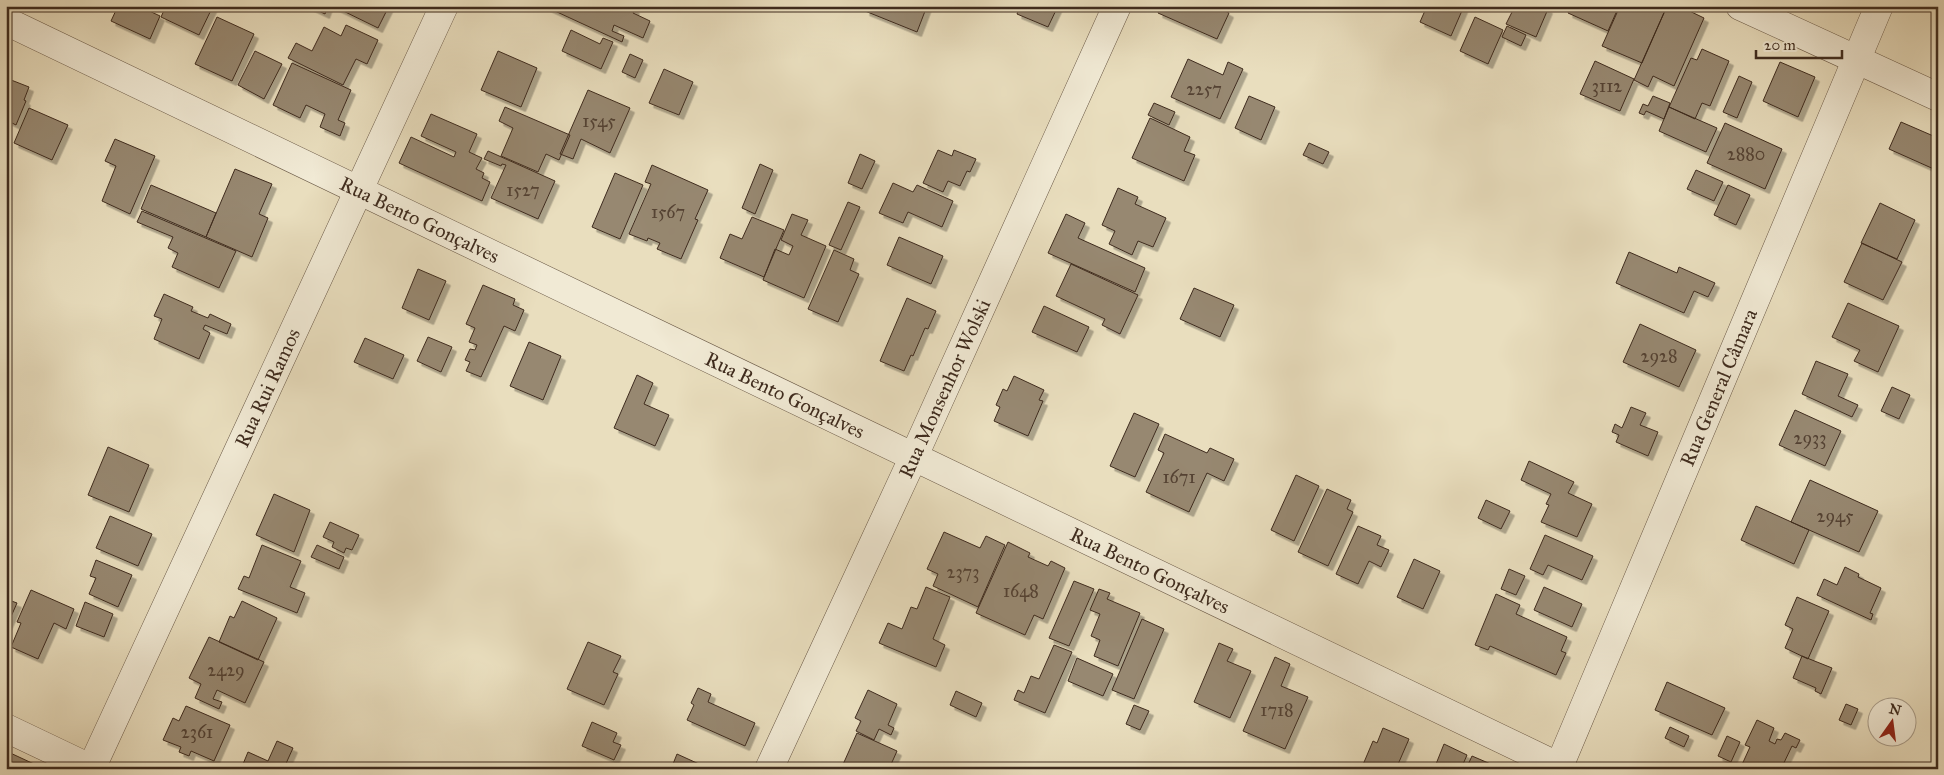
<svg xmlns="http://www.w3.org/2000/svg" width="1944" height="775" viewBox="0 0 1944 775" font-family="'IM FELL Great Primer',serif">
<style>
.building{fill:#978871;stroke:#3e2b1e;filter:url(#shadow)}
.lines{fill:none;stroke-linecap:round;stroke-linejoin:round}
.street-casing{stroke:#695846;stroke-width:29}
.street{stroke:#f1ead5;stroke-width:28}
.labels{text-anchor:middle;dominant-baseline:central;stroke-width:4;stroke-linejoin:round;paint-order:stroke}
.number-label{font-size:18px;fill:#544233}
.street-label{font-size:20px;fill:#3e2b1e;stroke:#f1ead5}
</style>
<defs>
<filter id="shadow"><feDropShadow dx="4.5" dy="4.5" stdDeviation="0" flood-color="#0004"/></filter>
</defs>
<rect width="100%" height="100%" fill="#e9debe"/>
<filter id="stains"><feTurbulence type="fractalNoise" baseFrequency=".004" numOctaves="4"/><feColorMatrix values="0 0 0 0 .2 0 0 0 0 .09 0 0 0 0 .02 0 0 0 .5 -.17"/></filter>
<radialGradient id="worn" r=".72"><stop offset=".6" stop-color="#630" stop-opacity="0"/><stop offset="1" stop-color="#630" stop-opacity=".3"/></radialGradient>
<path class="building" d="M118,6H146L145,9L160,16L150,39L111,21Z
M166,6H213L199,35L161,17Z
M308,6H328L325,14Z
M333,6H389L378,28Z
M544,6H629L635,9L633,13L650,21L643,38L614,25L612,31L624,36L622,42Z
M867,6H927L917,32L865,11Z
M1020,6H1058L1048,27L1017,14Z
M1161,6H1216L1229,13L1217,39L1158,13Z
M1427,6H1464L1451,36L1420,22Z
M1515,6H1521L1533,11L1535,6H1542L1548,9L1536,37L1506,24Z
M1571,6H1619L1608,31L1568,13Z
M1620,6H1667L1642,63L1602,46Z
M1667,6H1679L1704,18L1674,86L1653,76L1648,87L1634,80Z
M217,17L254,34L232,81L195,64Z
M1475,17L1503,30L1488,64L1460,51Z
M346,25L378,40L367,64L356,59L343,85L288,58L296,43L312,51L324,27L341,36Z
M1507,26L1526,35L1521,46L1502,37Z
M571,30L600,44L603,38L613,42L601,69L562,51Z
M1702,49L1729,61L1710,106L1702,103L1695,119L1669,107L1691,58L1697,60Z
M255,51L282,64L264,99L238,85Z
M498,51L537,68L521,107L481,90Z
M630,54L643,60L635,78L622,72Z
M1188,59L1223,75L1228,62L1243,69L1220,119L1171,97Z
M1595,61L1634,79L1620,111L1580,94Z
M1780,62L1815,77L1798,117L1763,101Z
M292,63L351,90L338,120L345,123L340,136L320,127L325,114L306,105L300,118L273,105Z
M664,69L693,82L679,115L649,103Z
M1739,76L1752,82L1737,118L1723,112Z
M6,78L29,87L24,100L26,101L16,125L6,120Z
M588,90L630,108L610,153L581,139L573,159L560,154Z
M1249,96L1275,107L1261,140L1235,128Z
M1653,96L1670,103L1664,119L1646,111L1644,115L1639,113L1643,104L1648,106Z
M1154,103L1175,112L1169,125L1148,115Z
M505,107L570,135L559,160L546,154L538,172L501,156L513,128L499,121Z
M1669,107L1717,128L1706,152L1659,131Z
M29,108L68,125L52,160L14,143Z
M431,114L477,134L469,152L482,158L476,169L484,173L482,178L490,182L482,201L399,163L411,137L454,157L456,152L421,136Z
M1150,118L1190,137L1184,151L1195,155L1184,181L1132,158Z
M1901,122L1938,138V166L1936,170L1889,149Z
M1725,123L1782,149L1765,189L1707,163Z
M115,139L155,156L130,214L102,201L116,166L105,161Z
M1309,143L1329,152L1323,164L1303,155Z
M938,150L952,156L954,150L976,159L970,172L967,171L960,186L948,181L943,192L923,183Z
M488,151L555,181L538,219L491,198L506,165L502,164L501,166L484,159Z
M860,154L875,161L862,189L848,183Z
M760,164L773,170L755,214L742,208Z
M652,165L708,190L695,219L698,220L681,259L657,249L660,243L648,238L647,241L629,234L651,184L645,182Z
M235,169L272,184L259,214L268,218L252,257L206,237Z
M1696,170L1723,182L1714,201L1687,189Z
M615,173L643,185L620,239L592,227Z
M893,183L913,192L917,185L953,201L942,227L908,212L903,223L879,213Z
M151,185L216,213L206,237L141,209Z
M1728,185L1750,195L1736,225L1714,215Z
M1118,188L1138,197L1135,204L1166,218L1153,247L1138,241L1132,255L1109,244L1115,231L1102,225Z
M848,202L860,207L841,250L829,245Z
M1880,203L1915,220L1897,259L1861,243Z
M142,211L236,251L219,288L172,267L178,253L168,248L173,237L137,222Z
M792,214L808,220L801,235L826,246L804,298L763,280L775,249L789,255L793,246L781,240Z
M1066,214L1085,223L1078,238L1145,268L1135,292L1048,253Z
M752,217L784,230L764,277L720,258L730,234L742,239Z
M899,237L943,256L931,284L887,265Z
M1862,243L1902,262L1883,300L1844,282Z
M834,250L854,259L850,270L859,274L838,322L808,309Z
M1629,252L1677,273L1679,267L1715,283L1708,297L1694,291L1684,313L1616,283Z
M1071,264L1138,295L1120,334L1102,325L1105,319L1056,296Z
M418,269L446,281L429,320L402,308Z
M483,285L515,299L513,305L524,310L515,331L504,326L481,377L466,371L470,362L465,360L470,349L475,350L477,345L469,342L475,328L466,324Z
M1194,288L1234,305L1220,337L1180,319Z
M164,294L193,307L191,311L208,318L210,314L231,324L227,334L205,325L203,329L210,333L199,359L154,339L162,319L154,316Z
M907,298L936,311L928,329L925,328L913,356L911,355L904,371L880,361Z
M1848,303L1899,326L1878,372L1854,361L1860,350L1832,337Z
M1044,306L1089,327L1077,352L1032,332Z
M1640,324L1696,350L1679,387L1623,362Z
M428,337L452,347L441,372L417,361Z
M365,338L404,355L393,379L354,362Z
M529,342L561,356L543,400L510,386Z
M1816,361L1848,374L1838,396L1858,405L1852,417L1802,394Z
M637,375L653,383L644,404L669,415L655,446L614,428Z
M1014,376L1044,390L1039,400L1043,401L1028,436L994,421L1000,407L996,405L1003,389L1007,391Z
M1892,387L1910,395L1899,419L1881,411Z
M1631,407L1646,413L1640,425L1658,432L1648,456L1616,442L1619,435L1612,432L1615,424L1622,428Z
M1795,410L1841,431L1825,466L1779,445Z
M1134,413L1159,424L1135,477L1110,466Z
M1165,434L1207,453L1210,448L1234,459L1224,481L1207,473L1189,512L1146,492L1164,453L1158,450Z
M108,447L149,465L129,512L88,495Z
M1529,461L1574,482L1568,493L1592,504L1577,537L1541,522L1549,505L1546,504L1551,494L1521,480Z
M1296,475L1319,486L1294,541L1271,530Z
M1810,480L1878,511L1859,552L1791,522Z
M1327,489L1351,500L1347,509L1353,512L1328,566L1298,552Z
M274,494L310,510L294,552L256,535Z
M1486,500L1510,511L1501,529L1478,518Z
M1756,506L1809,530L1794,564L1741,540Z
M110,516L152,534L138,566L96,548Z
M330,522L359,535L352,550L346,548L344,553L332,547L334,542L323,537Z
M1358,526L1381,536L1377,545L1389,550L1381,567L1369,561L1358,584L1336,574Z
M944,532L980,548L986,536L1005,545L978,607L933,586L938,574L927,569Z
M1545,535L1593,556L1582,580L1548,565L1543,575L1530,569Z
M1008,542L1030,553L1028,557L1048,566L1051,561L1065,568L1043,619L1034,615L1025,635L976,613Z
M262,545L301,561L290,587L305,593L297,613L238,589L244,576L249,578Z
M317,545L344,557L339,569L311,557Z
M1414,559L1440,571L1423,609L1397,597Z
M96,560L132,575L118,607L89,594L96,578L90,576Z
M1845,567L1859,574L1858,577L1881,588L1870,613L1873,614L1871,620L1817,595L1824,579L1837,585Z
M1509,569L1525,576L1516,595L1501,589Z
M1074,581L1094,589L1069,646L1049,638Z
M926,587L950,597L933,639L945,645L936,667L879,643L888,623L902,629L911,607L917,609Z
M1544,587L1582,604L1572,627L1534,610Z
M1099,589L1110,593L1107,599L1140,613L1118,666L1094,656L1100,640L1091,636L1100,614L1090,610Z
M31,590L74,609L66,629L54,623L38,659L11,647L21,623L17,622Z
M1496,594L1520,605L1516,614L1567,637L1561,651L1566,653L1556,675L1490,646L1488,650L1475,645Z
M1797,597L1829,611L1808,659L1785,648L1793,629L1785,625Z
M6,599L17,603L6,628Z
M242,601L277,618L258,660L219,642L230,616L234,618Z
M85,602L113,614L104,637L76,626Z
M1142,619L1164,629L1134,699L1112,690Z
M209,637L264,662L245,703L217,690L213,699L222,702L219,709L195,698L201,684L189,678Z
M588,642L621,656L613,672L618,674L604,705L567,689Z
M1219,643L1233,649L1227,661L1251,671L1230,718L1194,702Z
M1054,645L1072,652L1045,713L1014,700L1018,690L1024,693L1031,676L1039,679Z
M1802,656L1832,668L1821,694L1815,691L1816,688L1793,678Z
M1275,657L1290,664L1281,686L1308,697L1285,749L1243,731Z
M1077,658L1113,674L1103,696L1068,681Z
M1667,682L1725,708L1712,735L1655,710Z
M698,688L711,694L708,702L755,723L745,746L687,720L694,705L691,703Z
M868,690L897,704L888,725L894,728L891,735L879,729L874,740L856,731L861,721L855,718Z
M956,691L982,703L976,717L950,705Z
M1846,704L1858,709L1851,725L1839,720Z
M1134,705L1149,711L1140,730L1126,724Z
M186,706L230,725L214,761L191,751L189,756L179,752L181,747L163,740L173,718L179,721Z
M1757,720L1774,728L1769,741L1775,744L1777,739L1781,740L1785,733L1800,740L1796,748L1792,746L1781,769H1740L1750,747L1745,745Z
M592,722L617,733L613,742L621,745L614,760L582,746Z
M1670,727L1689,736L1684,747L1665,738Z
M1383,728L1409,739L1396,769H1367L1362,767L1373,741L1377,743Z
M857,733L897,751L889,769H841Z
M1727,736L1740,742L1731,762L1718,756Z
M277,741L293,748L284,768L287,769H241L248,752L268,761Z
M1444,744L1467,755L1461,769H1434Z
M6,751L34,764L32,769H6Z
M677,754L710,769H671Z
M1472,756L1493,765L1501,769H1466Z"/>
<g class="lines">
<g class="street-casing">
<g id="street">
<path d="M1740,6L1938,97"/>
<path id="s1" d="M6,21L1564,769"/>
<path d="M6,728L92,769"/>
<path id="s2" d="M91,769L444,6"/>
<path id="s3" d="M769,769L914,456L1117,6"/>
<path id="s4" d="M1558,769L1879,6"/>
</g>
</g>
<use href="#street" class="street"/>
</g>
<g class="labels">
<g class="number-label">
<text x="1607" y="86">3112</text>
<text x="1204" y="89">2257</text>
<text x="599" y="121">1545</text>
<text x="1746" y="154">2880</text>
<text x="523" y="190">1527</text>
<text x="668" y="212">1567</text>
<text x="1659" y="356">2928</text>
<text x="1810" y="438">2933</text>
<text x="1179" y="477">1671</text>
<text x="1835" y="516">2945</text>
<text x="963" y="572">2373</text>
<text x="1021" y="591">1648</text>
<text x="226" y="670">2429</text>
<text x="1277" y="710">1718</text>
<text x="197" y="732">2361</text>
</g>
<g class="street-label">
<text stroke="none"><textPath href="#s1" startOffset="459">Rua Bento Gonçalves</textPath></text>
<text stroke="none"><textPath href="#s4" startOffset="414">Rua General Câmara</textPath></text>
<text stroke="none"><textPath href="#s2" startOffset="420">Rua Rui Ramos</textPath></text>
<text stroke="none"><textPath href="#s3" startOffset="419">Rua Monsenhor Wolski</textPath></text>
<text stroke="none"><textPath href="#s1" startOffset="864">Rua Bento Gonçalves</textPath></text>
<text stroke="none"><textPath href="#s1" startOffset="1269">Rua Bento Gonçalves</textPath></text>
</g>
</g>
<rect width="1944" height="775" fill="none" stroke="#e9debe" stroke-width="25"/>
<rect x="8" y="8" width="1929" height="760" fill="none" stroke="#3e2b1e" stroke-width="2.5"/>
<rect x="12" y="12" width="1919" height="750" fill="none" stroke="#3e2b1e"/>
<g transform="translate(1892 722) rotate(14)"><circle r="24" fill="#f1ead5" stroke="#a99e8c"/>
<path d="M0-4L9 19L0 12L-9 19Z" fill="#8f2418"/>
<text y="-8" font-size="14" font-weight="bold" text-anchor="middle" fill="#3e2b1e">N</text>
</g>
<path d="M1756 50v8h86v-8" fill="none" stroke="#3e2b1e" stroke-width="2.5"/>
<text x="1764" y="50" font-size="15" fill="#3e2b1e" stroke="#f1ead5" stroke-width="4" paint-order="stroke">20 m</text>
<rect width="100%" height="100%" filter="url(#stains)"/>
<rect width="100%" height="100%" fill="url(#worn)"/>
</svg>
